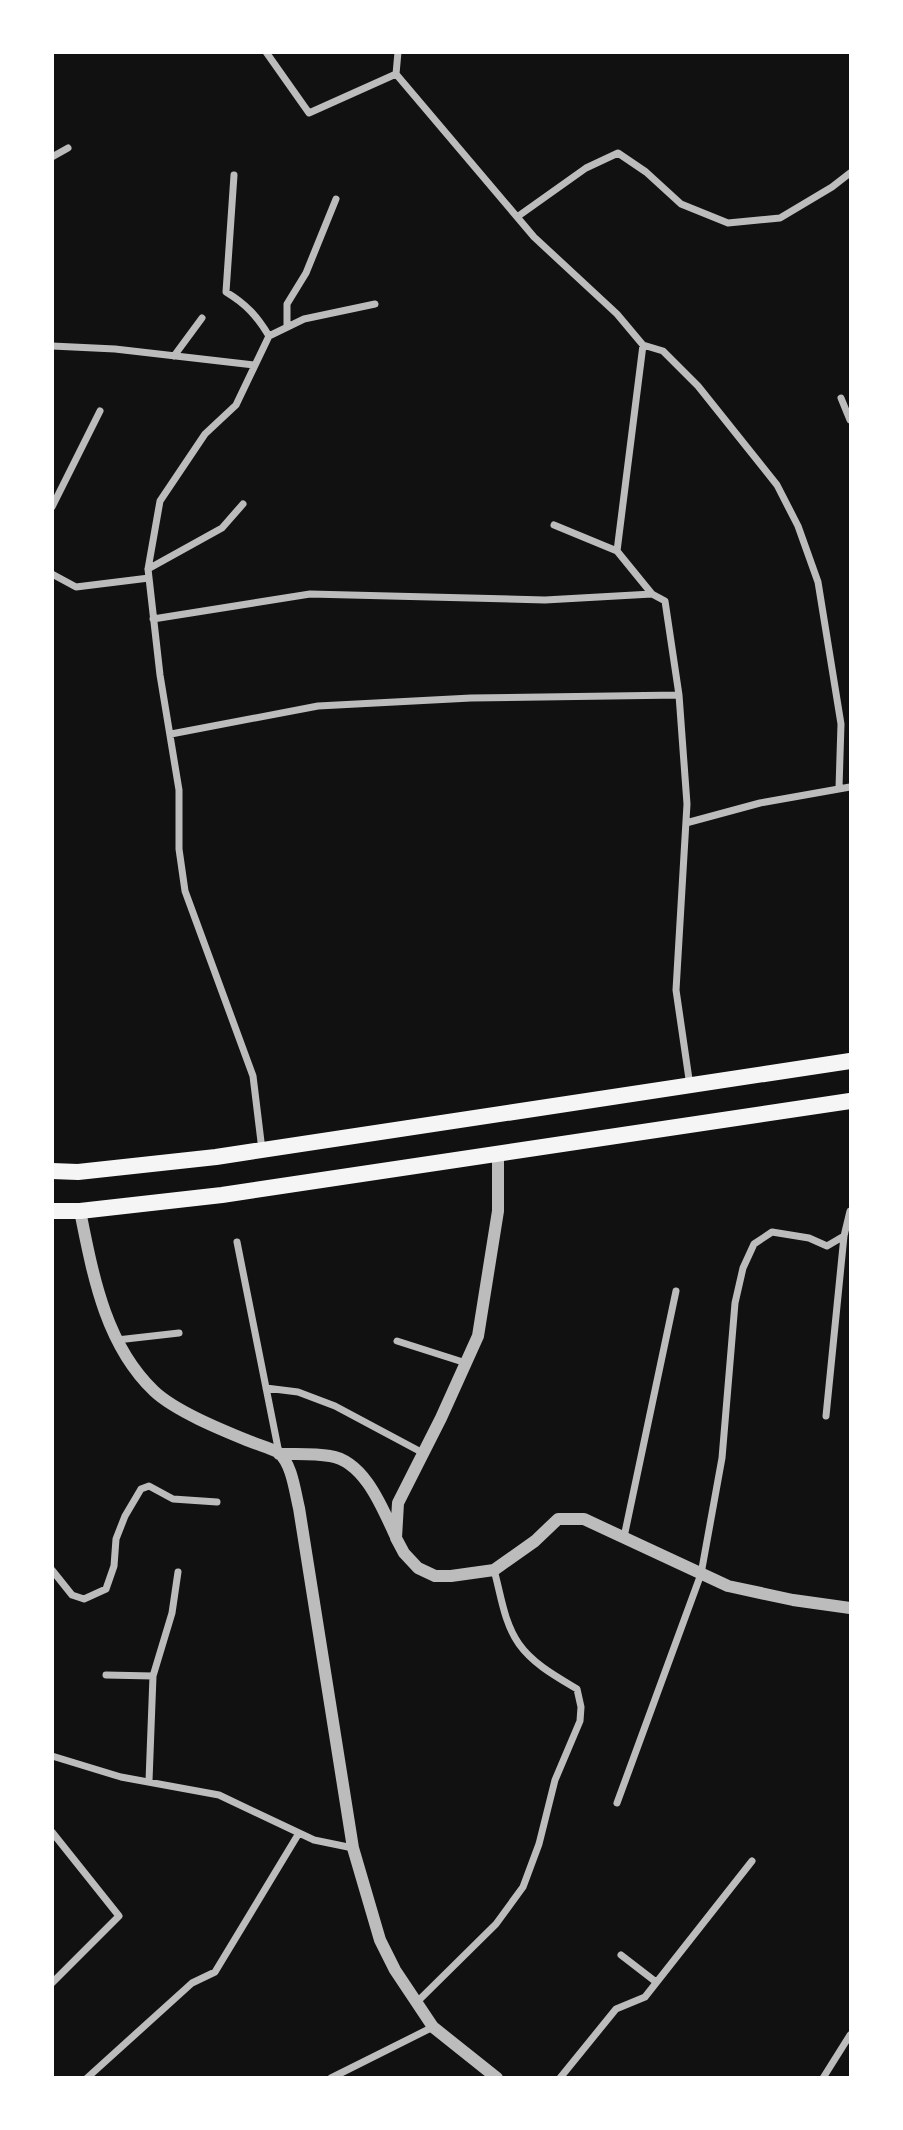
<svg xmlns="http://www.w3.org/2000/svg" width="903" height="2130" viewBox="0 0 903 2130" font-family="Lato,sans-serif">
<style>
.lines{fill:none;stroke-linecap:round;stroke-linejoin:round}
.minor{stroke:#bcbcbc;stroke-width:7}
.tertiary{stroke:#bcbcbc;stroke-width:12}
.trunk{stroke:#f5f5f5;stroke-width:16}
</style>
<rect width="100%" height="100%" fill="#111"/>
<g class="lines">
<path class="minor" d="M266,52L309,113L396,74
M398,52L396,74L534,237L617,314L643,345L663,351L698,386L777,485L798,526L818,582L841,724L839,788
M52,157L68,148
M234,175L226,292C246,304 257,316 269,336
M517,217L586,168L618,153L646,172L681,204L728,223L780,218L832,187L850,173
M287,327V304L306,273L336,199
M643,345L617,551L652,594L665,601L679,695L687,804L676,990L690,1086
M52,346L115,349L254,365
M174,356L202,318
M841,398L850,420
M52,507L100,411
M554,525L617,551
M148,569L222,528L243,504
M52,574L76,587L149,578
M153,619L310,594L545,600L652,594
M171,734L318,706L471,698L679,695
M686,823L760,803L850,787
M262,1150L253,1076L185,891L179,849V790L160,675L148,569L160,501L205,434L236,405L269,336L304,319L375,304
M237,1242L279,1453
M117,1340L179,1333
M397,1341L466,1363
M266,1388L298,1392L335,1406L423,1453
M826,1416L844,1236
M624,1537L676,1291
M52,1570L72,1595L84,1599L106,1589L114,1566L116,1539L125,1516L141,1489L149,1486L173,1499L217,1502
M106,1675L153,1676
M52,1756L121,1777L219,1795L314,1840L353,1848
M149,1781L153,1676L172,1613L178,1572
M617,1803L701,1574L722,1458L735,1303L743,1268L754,1244L772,1232L809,1238L827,1246L844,1236L850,1211
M52,1832L119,1916L52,1983
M621,1955L656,1982
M416,2003L496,1924L523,1887L539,1844L555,1780L580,1721L581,1707L577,1689C557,1677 533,1664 519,1644C504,1623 501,1595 494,1570
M87,2078L192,1983L215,1972L299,1833
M331,2078L433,2027
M560,2078L616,2009L645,1997L752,1861
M823,2078L850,2035"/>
<path class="tertiary" d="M498,1154V1211L478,1336L441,1418L398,1503L396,1538L404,1553L418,1568L435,1576H451L494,1570L535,1541L558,1519H584L728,1586L793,1600L850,1608
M80,1211C93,1275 105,1344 154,1391C175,1411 222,1430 249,1441C258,1445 271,1448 279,1453C292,1464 295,1492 299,1508L353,1848L380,1940L395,1970L433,2027L497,2078
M279,1454C296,1454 314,1453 330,1456C364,1461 382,1507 395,1535"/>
<path class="trunk" d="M52,1171L78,1172L216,1157L850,1061
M52,1211H80L222,1195L850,1101"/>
</g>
<rect width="903" height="2130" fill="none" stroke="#ffffff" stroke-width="108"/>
</svg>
